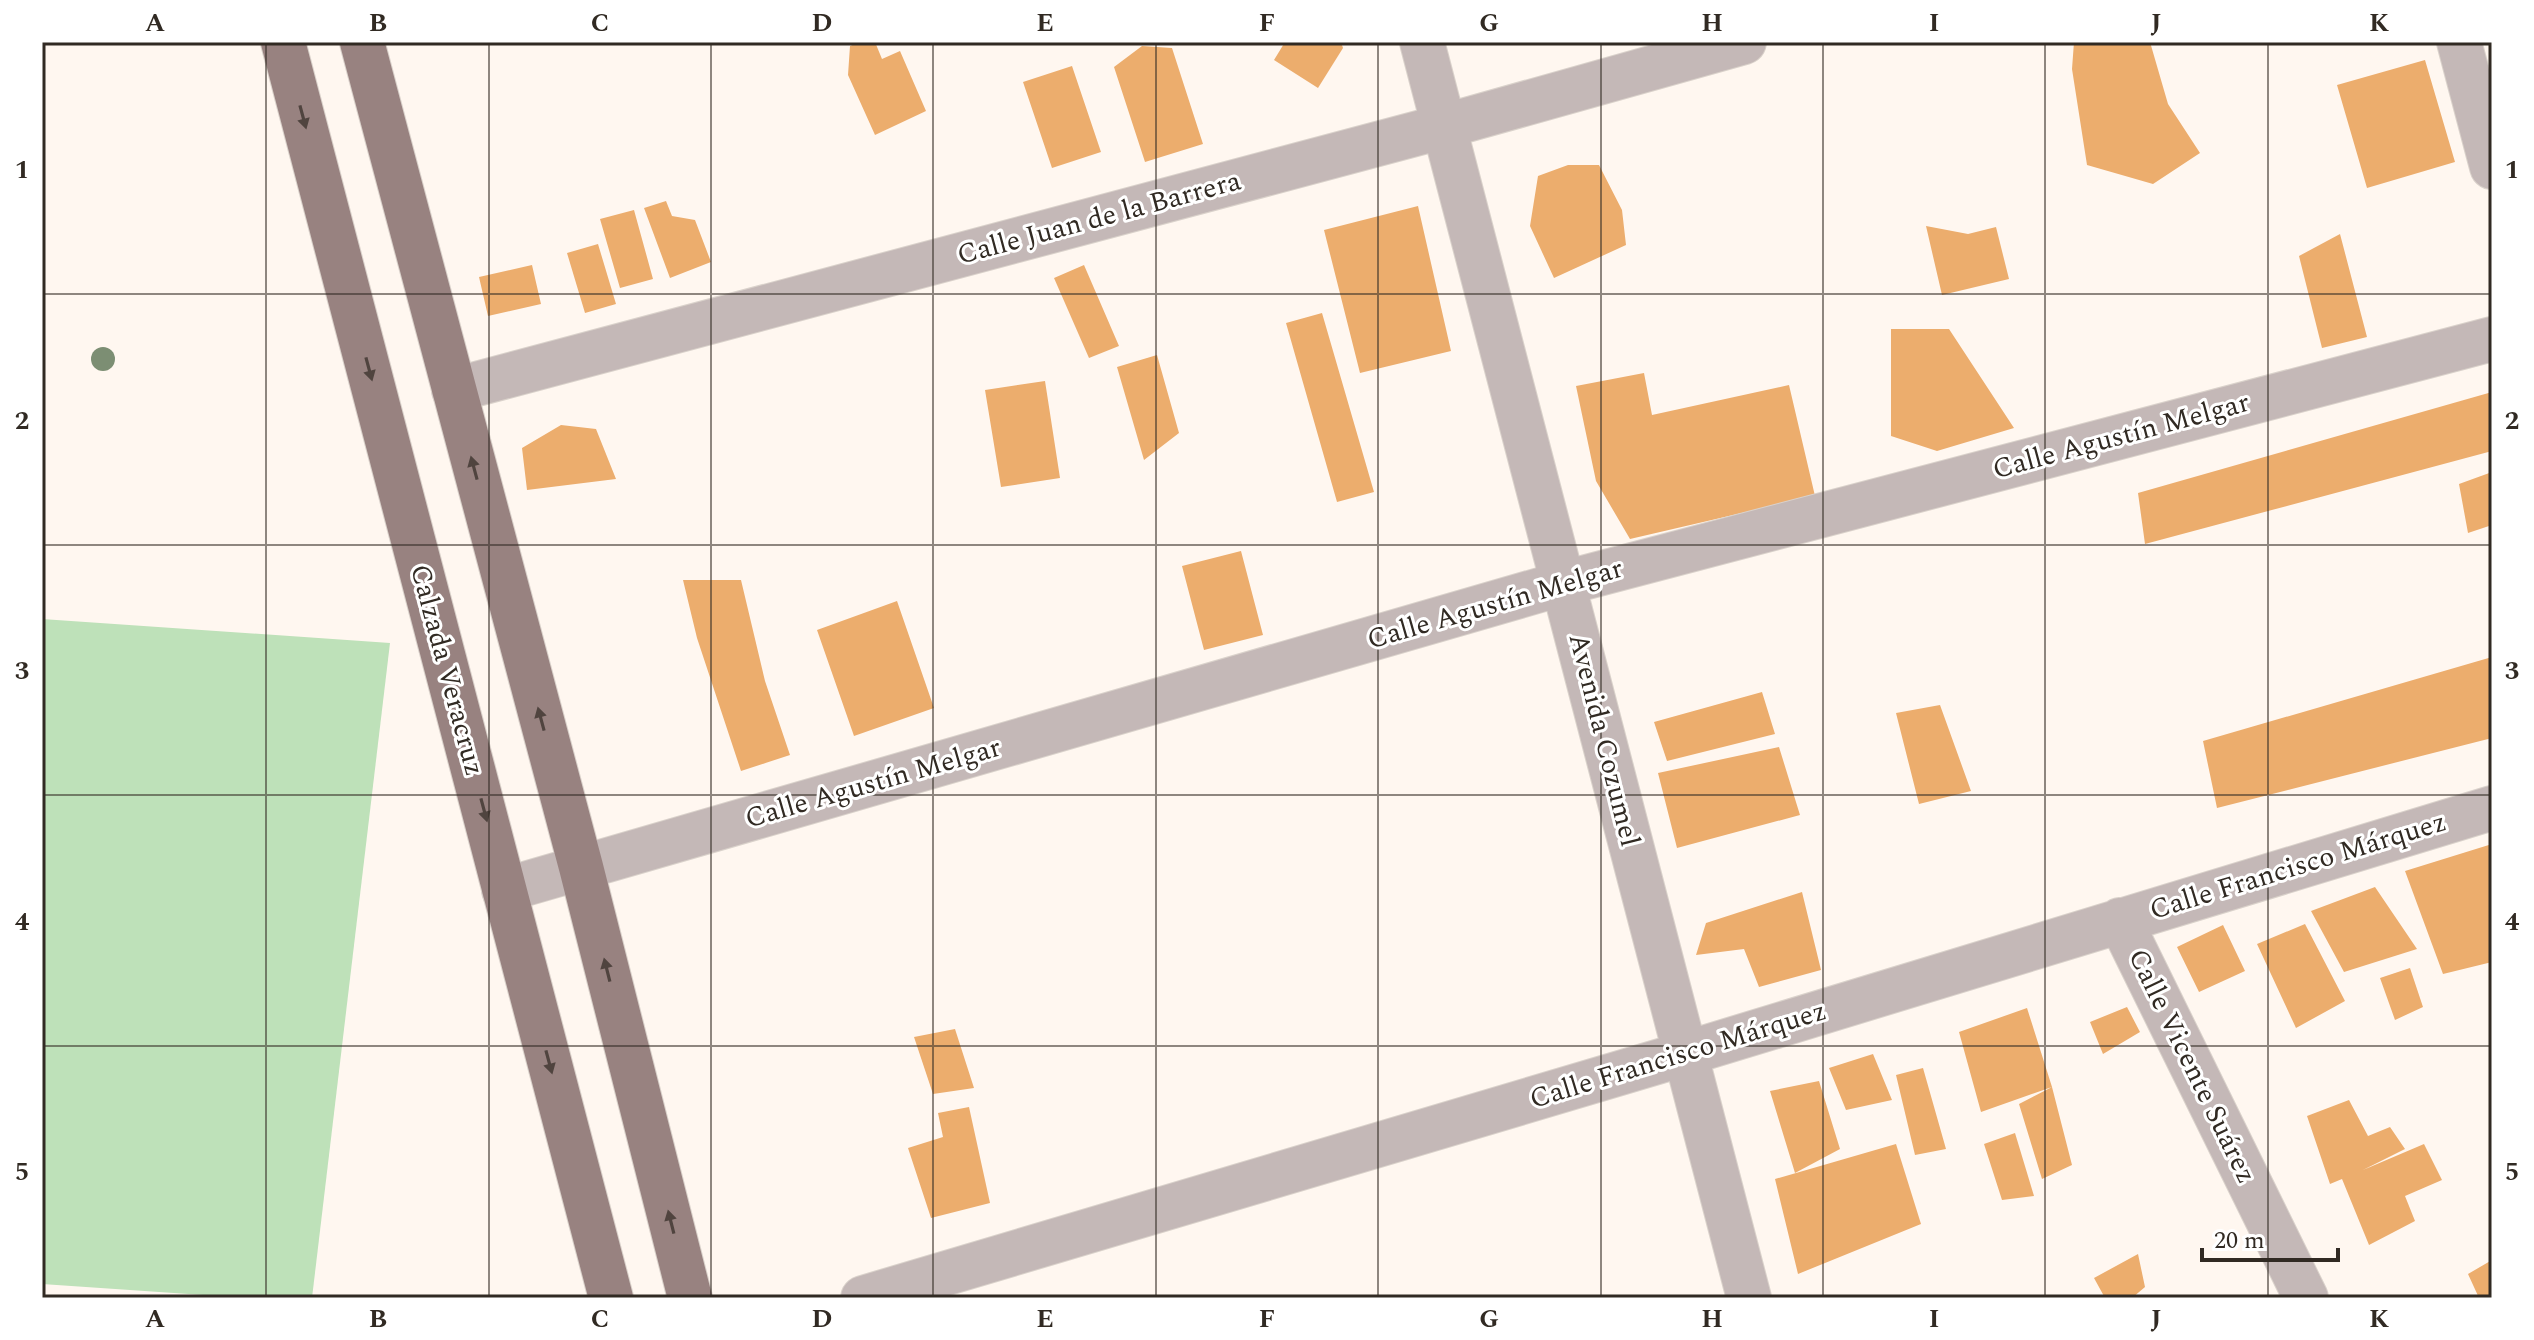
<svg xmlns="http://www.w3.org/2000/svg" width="2534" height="1340" viewBox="0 0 2534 1340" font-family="Spectral,serif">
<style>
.green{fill:#bee1b9}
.building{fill:#ecad6d}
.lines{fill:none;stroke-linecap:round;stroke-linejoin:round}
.minor-casing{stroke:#dad2cb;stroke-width:46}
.major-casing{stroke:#dad2cb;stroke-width:46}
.minor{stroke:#c4b8b7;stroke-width:44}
.major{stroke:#988280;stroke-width:44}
.tree{fill:#7c8e73}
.oneway{fill:#50443f}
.grid{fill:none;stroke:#312a23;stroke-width:2;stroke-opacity:0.55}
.labels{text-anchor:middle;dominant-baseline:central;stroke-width:6;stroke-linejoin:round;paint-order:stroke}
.street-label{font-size:28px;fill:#312a23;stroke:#fff}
.neatline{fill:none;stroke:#312a23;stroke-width:3}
.grid-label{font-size:26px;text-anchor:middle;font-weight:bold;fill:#312a23}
</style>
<rect width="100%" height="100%" fill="#fff7f0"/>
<path class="green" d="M42,619L390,643L312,1298H247L42,1284Z"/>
<path class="building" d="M860,42H875L882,59L900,51L926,111L875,135L848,75L850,46Z
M1285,42H1341L1343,48L1318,88L1274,60Z
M2074,42H2150L2168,104L2200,153L2153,184L2087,165L2072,69Z
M1142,46L1172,48L1203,144L1145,162L1114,67Z
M2425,60L2455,162L2367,188L2337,85Z
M1072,66L1101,152L1052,168L1023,82Z
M1568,165H1599L1622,210L1626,245L1554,278L1530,226L1538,176Z
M666,201L672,216L695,220L711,262L670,278L644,208Z
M1418,206L1451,351L1360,373L1324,230Z
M634,210L653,279L620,288L600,219Z
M1926,226L1968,234L1996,227L2009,279L1942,295Z
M2340,234L2367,337L2322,348L2299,256Z
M598,244L616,304L585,313L567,253Z
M532,265L541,304L488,316L479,277Z
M1084,265L1119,346L1089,358L1054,278Z
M1322,313L1374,492L1337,502L1286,323Z
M1891,329H1949L2014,428L1937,451L1891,436Z
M1157,355L1179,433L1144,460L1117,367Z
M1644,373L1652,415L1789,385L1815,496L1630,539L1596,481L1576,386Z
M1045,381L1060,478L1001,487L985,390Z
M2492,392V451L2145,544L2138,493Z
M561,425L596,429L616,479L527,490L522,448Z
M2492,472V525L2468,533L2459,484Z
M1241,551L1263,635L1204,650L1182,566Z
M683,580H741L765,681L790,755L741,771L697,638Z
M897,601L934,708L854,736L817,630Z
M2492,657V738L2217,808L2203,741Z
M1762,692L1775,734L1667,761L1654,722Z
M1940,705L1971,791L1919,804L1896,713Z
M1779,747L1800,815L1677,848L1658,773Z
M2492,844V962L2443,974L2405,871Z
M2375,887L2417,949L2344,972L2311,911Z
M1802,892L1821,970L1759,987L1744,949L1696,955L1706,923Z
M2305,924L2345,1001L2296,1028L2257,944Z
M2223,925L2245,971L2199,992L2177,947Z
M2410,968L2423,1007L2395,1020L2380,978Z
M2127,1007L2140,1032L2103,1054L2090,1022Z
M2027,1008L2052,1087L2072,1165L2042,1179L2019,1104L2052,1087L1981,1112L1959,1032Z
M955,1029L974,1088L933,1094L914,1037Z
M1873,1054L1892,1100L1846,1110L1829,1068Z
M1923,1068L1946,1149L1915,1155L1896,1075Z
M1819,1081L1840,1149L1795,1173L1770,1091Z
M2349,1100L2368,1136L2390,1127L2405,1149L2363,1170L2424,1144L2442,1180L2405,1196L2415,1221L2369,1245L2342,1179L2330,1184L2307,1116Z
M969,1107L990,1203L931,1218L908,1148L943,1137L938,1113Z
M2015,1133L2034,1196L2002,1200L1984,1144Z
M1896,1144L1921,1224L1798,1274L1775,1179Z
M2138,1254L2145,1287L2132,1298H2105L2094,1278Z
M2492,1260V1298H2479L2468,1274Z"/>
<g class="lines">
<g class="minor-casing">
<path id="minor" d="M1422,42L1749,1298
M2459,42L2492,167
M454,390L1445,126L1744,42
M504,890L1564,583L2492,339
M2120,920L2306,1298
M863,1298L1684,1054L2492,808"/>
</g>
<g class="major-casing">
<path id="major" d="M283,42L611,1298
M362,42L581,867L690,1298"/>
</g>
<use href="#minor" class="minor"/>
<use href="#major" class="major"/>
</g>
<circle class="tree" cx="103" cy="359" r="12"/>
<defs><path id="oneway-solid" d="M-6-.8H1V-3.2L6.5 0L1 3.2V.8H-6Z" transform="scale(2)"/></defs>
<g class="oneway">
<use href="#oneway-solid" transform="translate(303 117) rotate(75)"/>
<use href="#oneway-solid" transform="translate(369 369) rotate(75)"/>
<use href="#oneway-solid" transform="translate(474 468) rotate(-105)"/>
<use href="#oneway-solid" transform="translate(541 719) rotate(-105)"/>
<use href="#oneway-solid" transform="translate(484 810) rotate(75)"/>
<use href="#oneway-solid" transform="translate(607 970) rotate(-104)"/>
<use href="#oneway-solid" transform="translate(549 1062) rotate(75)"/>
<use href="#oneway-solid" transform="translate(671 1222) rotate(-104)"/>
</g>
<path class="grid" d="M266,42V1298M489,42V1298M711,42V1298M933,42V1298M1156,42V1298M1378,42V1298M1601,42V1298M1823,42V1298M2045,42V1298M2268,42V1298M42,294H2492M42,545H2492M42,795H2492M42,1046H2492"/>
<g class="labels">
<g class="street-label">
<text transform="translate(1099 218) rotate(-15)">Calle Juan de la Barrera</text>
<text transform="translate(2121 436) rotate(-15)">Calle Agustín Melgar</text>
<text transform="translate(1495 604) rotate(-16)">Calle Agustín Melgar</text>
<text transform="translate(447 670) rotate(75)">Calzada Veracruz</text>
<text transform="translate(1604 740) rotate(76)">Avenida Cozumel</text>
<text transform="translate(873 783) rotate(-16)">Calle Agustín Melgar</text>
<text transform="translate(2298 866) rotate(-17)">Calle Francisco Márquez</text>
<text transform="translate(1678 1055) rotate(-17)">Calle Francisco Márquez</text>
<text transform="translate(2192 1066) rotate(64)">Calle Vicente Suárez</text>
</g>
</g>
<rect width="2534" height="1340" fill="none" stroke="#ffffff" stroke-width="88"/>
<path d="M2202 1248v12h136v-12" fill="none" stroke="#312a23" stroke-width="4"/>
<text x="2214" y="1248" font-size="24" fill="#312a23" stroke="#ffffff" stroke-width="6" paint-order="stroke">20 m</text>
<rect x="44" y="44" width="2446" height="1252" class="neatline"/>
<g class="grid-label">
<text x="155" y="31">A</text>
<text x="378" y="31">B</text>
<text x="600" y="31">C</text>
<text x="822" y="31">D</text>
<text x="1045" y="31">E</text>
<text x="1267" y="31">F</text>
<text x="1489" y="31">G</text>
<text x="1712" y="31">H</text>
<text x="1934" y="31">I</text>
<text x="2156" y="31">J</text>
<text x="2379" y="31">K</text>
<text x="22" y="178">1</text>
<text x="2512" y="178">1</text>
<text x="22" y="429">2</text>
<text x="2512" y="429">2</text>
<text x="22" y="679">3</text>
<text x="2512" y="679">3</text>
<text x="22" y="930">4</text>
<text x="2512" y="930">4</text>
<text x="22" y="1180">5</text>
<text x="2512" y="1180">5</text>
<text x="155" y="1327">A</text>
<text x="378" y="1327">B</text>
<text x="600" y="1327">C</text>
<text x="822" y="1327">D</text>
<text x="1045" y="1327">E</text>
<text x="1267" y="1327">F</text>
<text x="1489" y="1327">G</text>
<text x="1712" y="1327">H</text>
<text x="1934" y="1327">I</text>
<text x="2156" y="1327">J</text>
<text x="2379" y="1327">K</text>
</g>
</svg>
